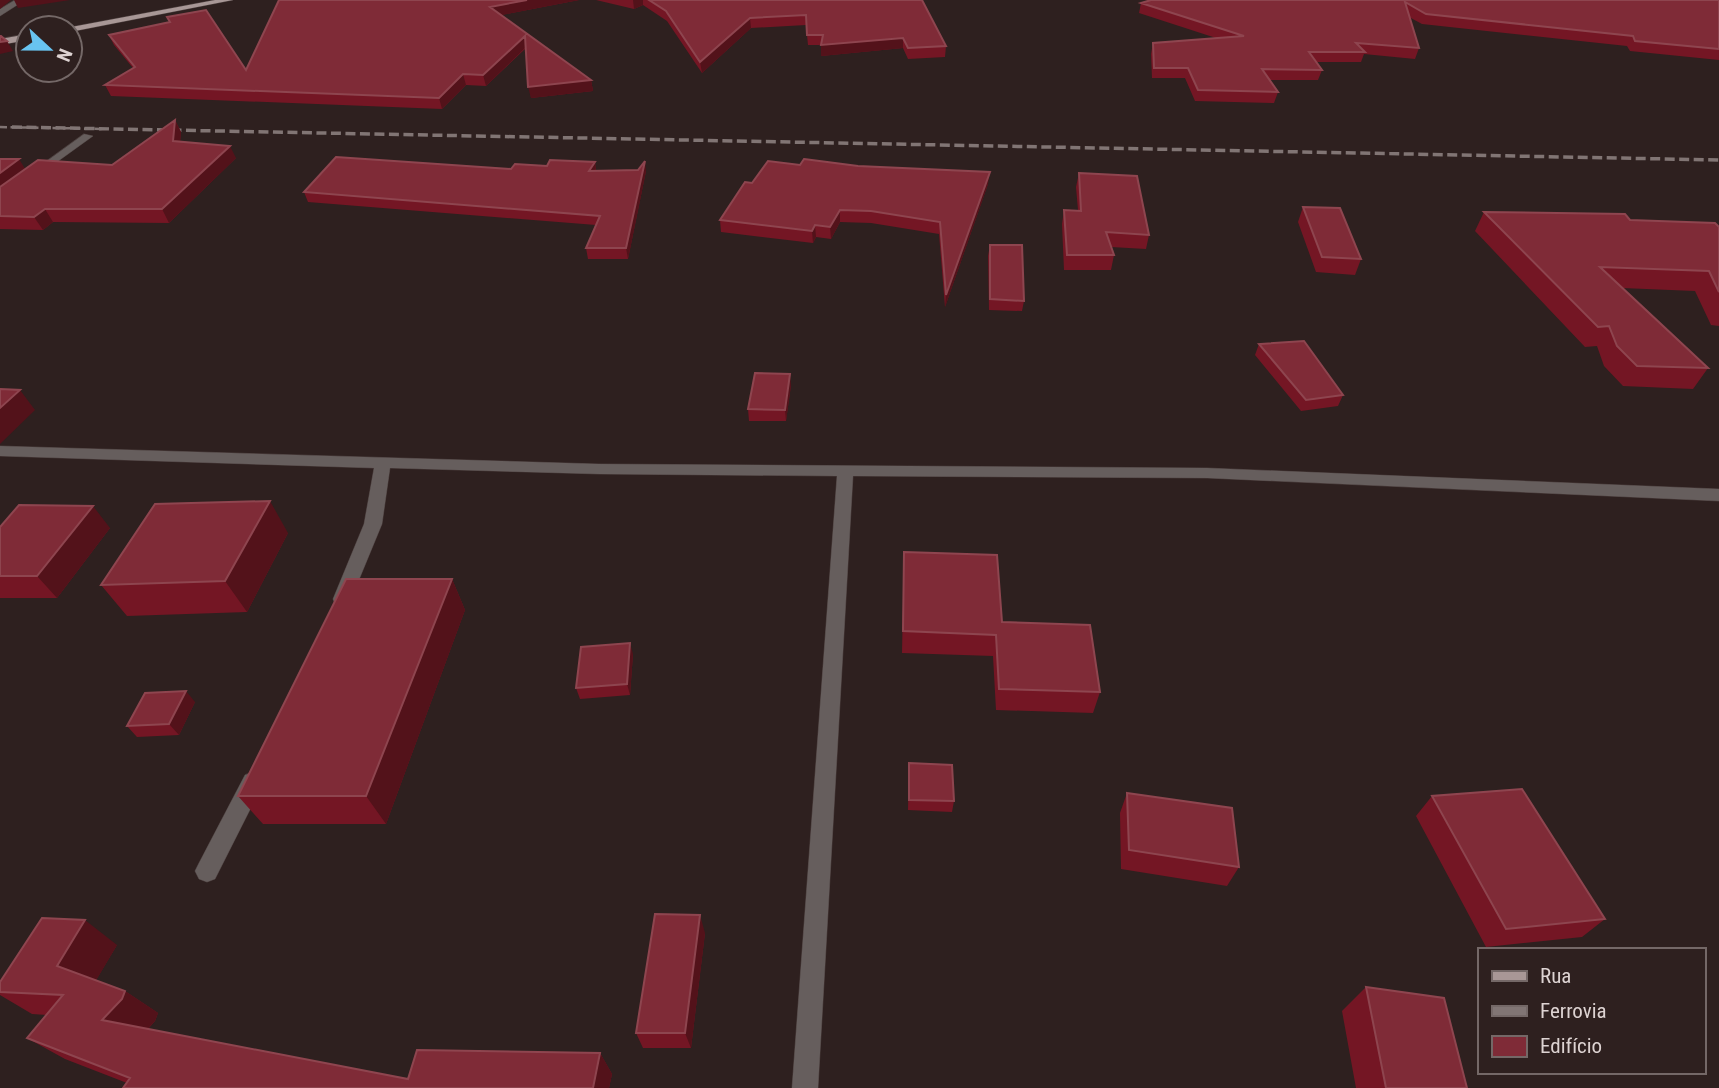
<svg xmlns="http://www.w3.org/2000/svg" width="1719" height="1088" viewBox="0 0 1719 1088" font-family="'Roboto Condensed',sans-serif">
<style>
.lines{fill:none;stroke-linecap:round;stroke-linejoin:round}
.minor-casing{stroke:#4a3d3c;stroke-width:1}
.major-casing{stroke:#4a3d3c;stroke-width:1}
.minor{fill:#665e5d;fill-rule:evenodd}
.major{fill:#a89796;fill-rule:evenodd}
.rail-far1{stroke:#817574;stroke-width:2.5;stroke-dasharray:7 3.5;stroke-linecap:butt}
.rail{stroke:#817574;stroke-width:3.5;stroke-dasharray:10 4.5;stroke-linecap:butt}
.wall{fill:#741624}
.shaded-wall{fill:#53121a}
.building{fill:#7f2b37;stroke:#8e454f;stroke-width:2}
</style>
<rect width="100%" height="100%" fill="#2e201f"/>
<g class="lines">
<g class="minor-casing">
<path id="minor" d="M15,0H25L0,16V9Z
M84,134L93,136L0,203V195Z
M0,446L599,464L1207,468L1719,489V501L1207,478L853,476L818,1088H792L837,476L599,474L390,468L382,524L351,599L349,604H335L333,599L364,524L374,468L0,456Z
M253,772L261,775L264,782L215,879L207,882L199,879L195,871L199,863L245,775Z"/>
</g>
<g class="major-casing">
<path id="major" d="M215,0H233L70,32V28H66Z
M28,34V40L0,45V39Z"/>
</g>
<use href="#minor" class="minor"/>
<use href="#major" class="major"/>
<path class="rail-far1" d="M0,127L103,129"/>
<path class="rail" d="M12,127L1719,160"/>
</g>
<path class="wall" d="M279,0H579L501,15L591,80L593,91L531,98L526,48L486,86L466,85L442,109L111,96L105,85L133,68L114,45L109,35L246,70Z
M596,0H922L946,46L945,57L908,59L903,48L821,56V45H808L806,25L751,28L702,73L667,21L643,5L634,9Z
M1719,0V60L1630,51L1627,46L1422,24L1409,17L1419,48L1415,59L1364,54L1361,62H1316L1322,70L1318,80H1269L1278,92L1274,103L1195,101L1185,78H1152L1151,54L1153,43L1216,38L1139,13L1141,3Z
M175,120L181,132L180,142L236,158L169,223L53,222L43,230L0,229V159L25,169L112,165Z
M595,162L596,171H646L628,259H588L586,248L596,225L308,202L304,192L511,169Z
M800,165L988,184L945,307L939,234L871,223L840,222L831,239L816,237L813,243L721,232L720,220L752,183Z
M1079,173L1149,235L1146,249L1111,247L1114,255L1111,270H1064L1062,224L1064,210H1078L1076,187Z
M1303,207L1361,259L1355,275L1316,272L1298,222Z
M1484,212L1630,220L1719,227V326L1711,325L1695,291L1622,288L1708,368L1693,389L1623,386L1604,366L1597,346L1585,347L1475,231Z
M990,245L1024,301L1022,311L989,310L988,256Z
M1259,344L1343,395L1338,406L1301,411L1255,355Z
M791,385L786,421H749L748,409Z
M0,527L110,528L57,598H0Z
M288,533L247,612L127,616L101,585Z
M904,552L1100,692L1093,713L996,710L993,656L902,653Z
M452,579L465,610L386,824H263L238,796Z
M633,654L630,695L580,699L576,688Z
M195,702L179,735L137,737L127,726Z
M909,763L954,801L952,812L908,810Z
M1127,793L1239,867L1227,886L1121,869L1120,813Z
M1432,796L1605,919L1582,937L1486,947L1416,816Z
M705,933L691,1048H643L636,1033Z
M117,945L96,980L125,991L158,1013L155,1021L148,1029L408,1079L600,1053L612,1074L609,1088L127,1083L65,1059L27,1038L47,1015L32,1014L0,995V982Z
M1366,987L1467,1088H1356L1342,1011Z"/>
<path class="shaded-wall" d="M0,0H11L0,9Z
M14,0H70L18,8Z
M527,0H579L492,17L490,7Z
M633,0H643V5L634,9Z
M750,18L751,28L702,73L700,62Z
M525,36L527,46L486,86L483,75Z
M903,38V48L821,56V45Z
M7,41L13,51L0,54V42Z
M463,74L466,85L442,109L439,98Z
M591,80L593,91L531,98L528,87Z
M175,120L181,132L179,154L173,141Z
M230,146L236,158L169,223L162,209Z
M19,159L27,172L0,192V173Z
M645,161L646,171L628,259L626,248Z
M595,162L596,172L589,171Z
M990,172L988,184L945,307L946,295Z
M45,209L53,222L43,230L34,217Z
M840,210V222L831,239L830,227Z
M815,225L816,237L813,243L812,231Z
M790,374L791,385L786,421L785,410Z
M20,390L35,410L0,444V408Z
M270,501L288,533L247,612L225,581Z
M93,506L110,528L57,598L37,576Z
M452,579L465,610L386,824L366,796Z
M630,643L633,654L630,695L627,684Z
M186,691L195,702L179,735L169,724Z
M700,915L705,933L691,1048L685,1033Z
M85,920L117,945L91,989L57,966Z
M125,991L158,1013L155,1021L136,1041L102,1020Z
M600,1053L612,1074L609,1088H593Z"/>
<path class="building" d="M279,0H527L490,7L591,80L528,87L525,36L483,75L463,74L439,98L105,85L135,67L109,35L170,22L167,17L206,10L246,70Z
M649,0H922L946,46L908,48L903,38L821,45L823,35H807L806,15L750,18L700,62L666,11Z
M1151,0H1719V49L1635,41L1633,36L1426,14L1405,2L1419,48L1356,43L1365,52H1309L1322,70L1262,69L1278,92L1198,90L1188,68H1154L1153,43L1244,36L1141,3Z
M0,36H1L7,41L0,42Z
M175,120L173,141L230,146L162,209H45L34,217L0,216V187L38,160L112,165Z
M336,157L511,169L515,164L547,166L550,160L595,162L589,171L638,170L645,161L626,248H586L600,216L304,192Z
M0,159H19L0,173Z
M804,159L858,166L990,172L946,295L940,222L871,211L840,210L830,227L815,225L812,231L720,220L745,182L752,183L768,161L800,165Z
M1079,173L1137,176L1149,235L1106,232L1114,255H1067L1064,210L1081,211Z
M1303,207L1340,208L1361,259L1322,257Z
M1484,212L1625,214L1630,220L1715,223L1719,227V292L1709,271L1600,267L1708,368L1637,366L1617,346L1609,326L1598,327Z
M990,245H1022L1024,301L990,299Z
M1304,341L1343,395L1306,400L1259,344Z
M755,373L790,374L785,410L748,409Z
M0,389L20,390L0,408Z
M270,501L225,581L101,585L155,504Z
M19,505L93,506L37,576H0V527Z
M904,552L997,555L1002,622L1090,625L1100,692L999,689L996,635L903,631Z
M346,579H452L366,796H238Z
M630,643L627,684L576,688L581,647Z
M186,691L169,724L127,726L145,693Z
M909,763L952,765L954,801L909,800Z
M1522,789L1605,919L1506,929L1432,796Z
M1127,793L1232,808L1239,867L1129,850Z
M655,914L700,915L685,1033H636Z
M42,918L85,920L57,966L125,991L122,999L102,1020L408,1079L417,1050L600,1053L593,1088H123L130,1078L27,1038L63,995L0,992V982Z
M1366,987L1444,998L1467,1088H1386Z"/>
<rect x="1478" y="948" width="228" height="126" fill="#2e201f" stroke="#746867" stroke-width="2"/>
<rect x="1492" y="971" width="35" height="10" fill="#a89796" stroke="#746867" stroke-width="2"/>
<text x="1540" y="983" font-size="21" fill="#ddd3d2">Rua</text>
<rect x="1492" y="1006" width="35" height="10" fill="#817574" stroke="#746867" stroke-width="2"/>
<text x="1540" y="1018" font-size="21" fill="#ddd3d2">Ferrovia</text>
<rect x="1492" y="1036" width="35" height="21" fill="#7f2b37" stroke="#746867" stroke-width="2"/>
<text x="1540" y="1053" font-size="21" fill="#ddd3d2">Edifício</text>
<g transform="translate(49 49) rotate(112)"><circle r="33" fill="#2e201f" stroke="#746867" stroke-width="2"/>
<path d="M0-5L12 26L0 18L-12 26Z" fill="#68c4f0"/>
<text y="-10" font-size="19" font-weight="bold" text-anchor="middle" fill="#ddd3d2">N</text>
</g>
</svg>
